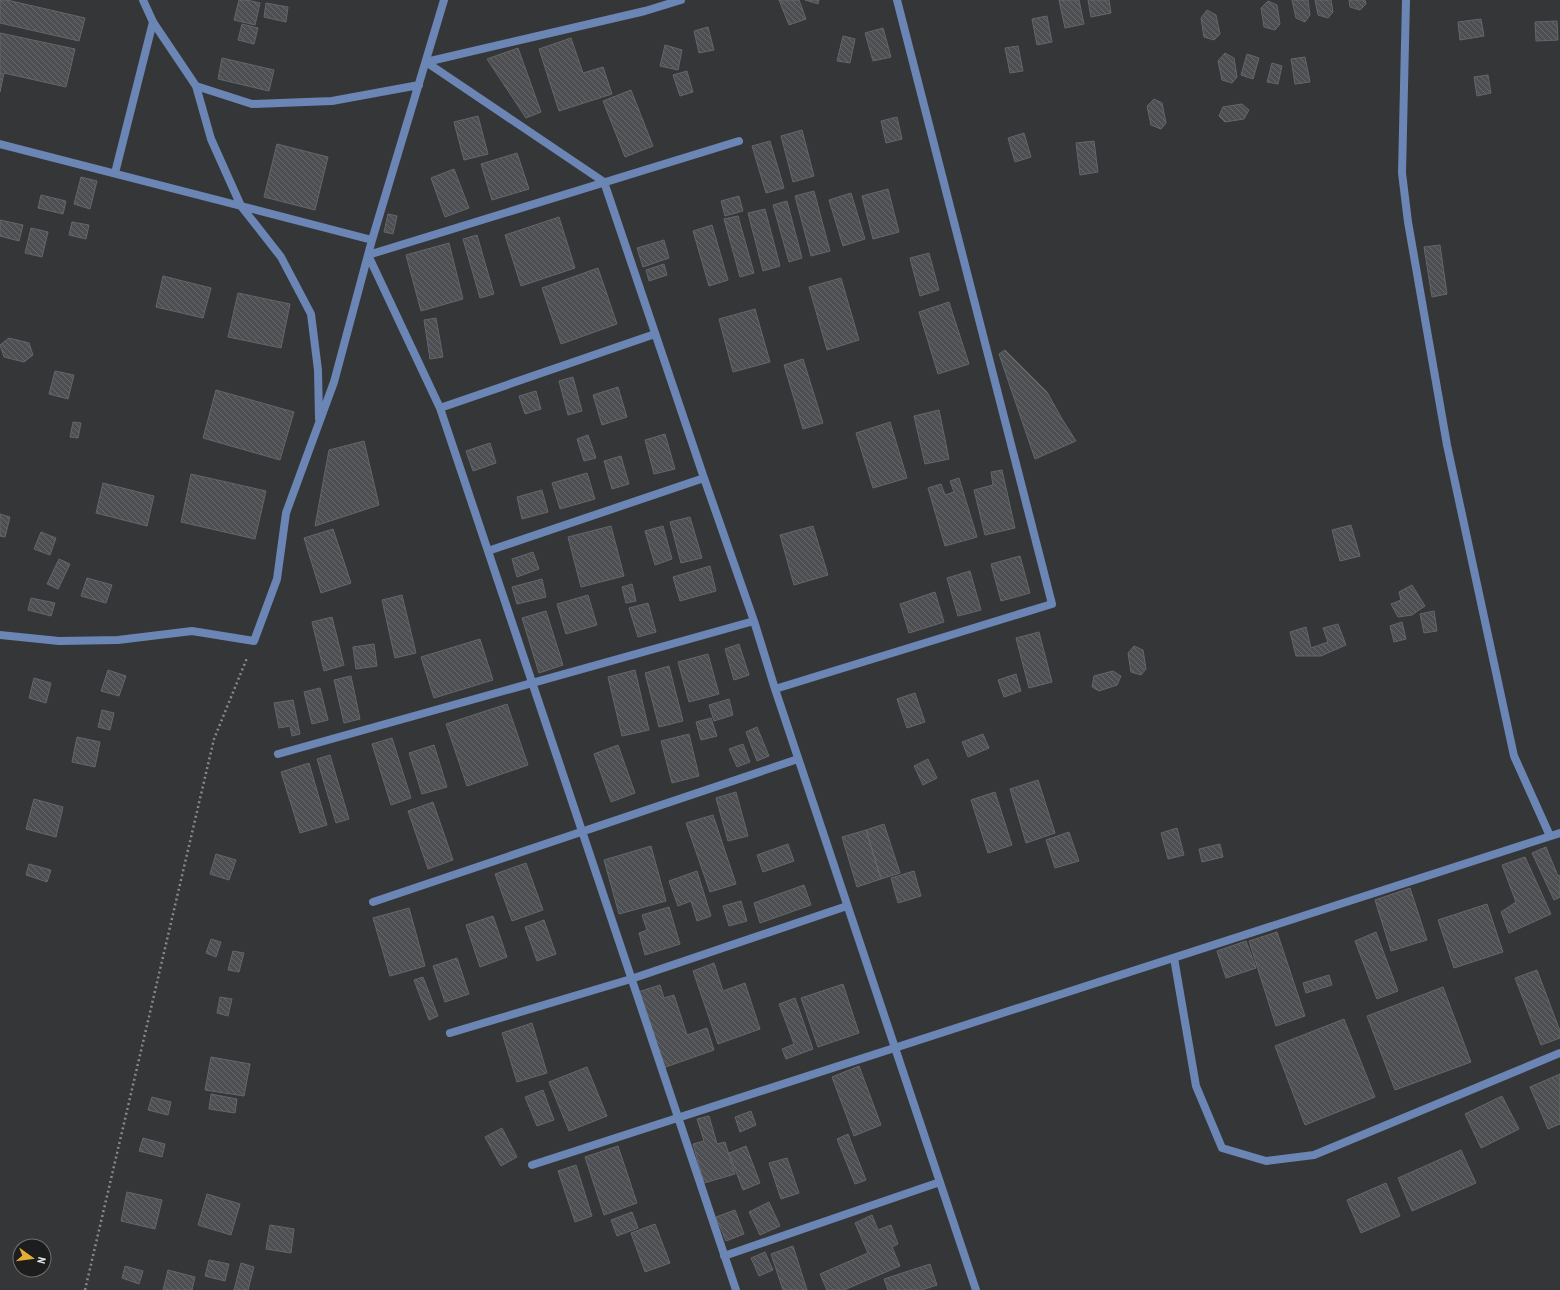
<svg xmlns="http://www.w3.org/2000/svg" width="1560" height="1290" viewBox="0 0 1560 1290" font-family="'PT Sans Narrow',sans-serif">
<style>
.building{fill:url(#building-back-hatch);stroke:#646669}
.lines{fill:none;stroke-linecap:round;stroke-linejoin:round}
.path{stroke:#87898a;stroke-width:2.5;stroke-dasharray:2 3;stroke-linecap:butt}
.street{stroke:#6b85b4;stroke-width:8}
</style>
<defs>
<pattern id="building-back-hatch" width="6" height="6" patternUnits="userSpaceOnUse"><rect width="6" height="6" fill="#4d4f52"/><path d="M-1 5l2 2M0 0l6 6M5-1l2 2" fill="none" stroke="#67686b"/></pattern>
</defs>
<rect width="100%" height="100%" fill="#343638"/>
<path class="building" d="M0,0H7L85,18L79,41L0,23Z
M239,0H247L260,3L255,25L234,20Z
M779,0H799L806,19L789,25Z
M805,0H819L818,4Z
M1059,0H1079L1084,24L1065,28Z
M1088,0H1109L1111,13L1091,17Z
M1292,0H1308L1310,15L1305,22L1296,18Z
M1315,0H1331L1333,12L1328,18L1318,15Z
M1349,0H1365L1366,4L1360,10L1350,7Z
M1268,1L1277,5L1280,24L1275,30L1264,27L1261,8Z
M266,3L288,7L286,22L264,17Z
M1207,10L1216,15L1220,34L1214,40L1204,37L1201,18Z
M1047,16L1052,42L1037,45L1032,19Z
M1481,19L1484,36L1460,40L1458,22Z
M1557,21L1558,40L1536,41L1535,22Z
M242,24L258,28L254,44L238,40Z
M708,27L714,50L699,53L694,31Z
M883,28L891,57L873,61L865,33Z
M0,33L75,49L66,87L4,73L0,92Z
M843,36L855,39L850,63L837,61Z
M571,38L583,73L603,67L612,94L559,111L539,49Z
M665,45L682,50L678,70L660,66Z
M1018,46L1023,71L1010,73L1005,48Z
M518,48L541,112L526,118L487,59Z
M1225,53L1234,58L1237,77L1232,83L1222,80L1218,61Z
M1247,54L1259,58L1253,79L1241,75Z
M1305,57L1310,82L1295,84L1291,59Z
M222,58L274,70L269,91L218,79Z
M1272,63L1282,66L1278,84L1267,82Z
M687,71L693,92L680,96L673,75Z
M1488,75L1491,93L1477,96L1474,77Z
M631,90L653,146L625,157L603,101Z
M1154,99L1162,103L1166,123L1161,129L1151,125L1147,106Z
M1242,104L1249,110L1244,119L1225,122L1219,116L1223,107Z
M478,116L488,154L464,160L454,122Z
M897,117L902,139L886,143L881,121Z
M802,130L814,176L793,182L781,136Z
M1024,133L1031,157L1015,162L1008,138Z
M770,141L784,188L766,193L752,146Z
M1094,141L1098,172L1080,175L1076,143Z
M277,144L328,157L315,210L264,197Z
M517,153L529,189L492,200L481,164Z
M454,169L469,208L445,217L431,178Z
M81,177L97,181L90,209L74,204Z
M888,189L899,232L873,239L862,196Z
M814,191L830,251L811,256L795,196Z
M851,193L865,239L843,246L829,200Z
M41,195L66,201L63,214L38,208Z
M739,196L743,211L725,216L721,201Z
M787,201L802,258L789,262L773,205Z
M765,209L780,266L763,271L748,213Z
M388,214L397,216L393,234L384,232Z
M738,216L754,273L740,277L724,219Z
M559,217L575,268L521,286L505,235Z
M0,220L23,225L19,241L0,236Z
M72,222L89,225L86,239L69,235Z
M712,225L728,280L709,286L693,231Z
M31,228L48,232L42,257L25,253Z
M477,235L494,294L480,298L463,239Z
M664,240L669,258L643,267L637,248Z
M449,243L463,299L421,311L406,255Z
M1440,245L1447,294L1432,297L1424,247Z
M929,253L939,290L920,296L910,258Z
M664,264L667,275L649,281L646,270Z
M598,268L617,324L561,344L542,288Z
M163,276L211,288L203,318L156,307Z
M841,278L859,340L827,350L809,287Z
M238,293L290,304L281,348L228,337Z
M949,302L969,364L938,374L919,312Z
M755,309L770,362L733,372L719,319Z
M436,318L443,357L430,359L424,320Z
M9,338L29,343L33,355L24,362L4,357L0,345Z
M1005,350L1047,392L1062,419L1076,441L1035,459L999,354Z
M803,359L823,423L803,429L784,365Z
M55,371L74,375L68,399L49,394Z
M573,377L582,411L568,415L559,381Z
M618,387L627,417L602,425L593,395Z
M216,390L294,412L280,460L203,438Z
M536,391L541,409L525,414L519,396Z
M939,410L949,459L925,464L914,416Z
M73,422L81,423L78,438L70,437Z
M890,422L907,478L873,488L856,433Z
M665,434L675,469L654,474L645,440Z
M588,435L596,458L584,461L577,439Z
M364,441L379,505L315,526L329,450Z
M490,443L496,463L473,471L466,451Z
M621,456L629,484L612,489L604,461Z
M1002,470L1015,528L985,535L974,490L993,485L991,472Z
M587,473L595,499L560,509L552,483Z
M191,474L266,491L255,539L181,522Z
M959,478L977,537L945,546L928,488L941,484L945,495L954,492L950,481Z
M103,483L154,496L147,526L96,513Z
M542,490L548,512L522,519L517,497Z
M0,514L10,517L5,537L0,536Z
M690,517L702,558L681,563L670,522Z
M1351,525L1360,556L1340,561L1332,530Z
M611,526L624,576L581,587L568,537Z
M663,526L672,559L655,565L645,531Z
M813,526L828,575L794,585L780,535Z
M333,529L351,583L321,593L304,538Z
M41,532L56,538L50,555L34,549Z
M533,552L539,569L517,577L512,559Z
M1020,556L1030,593L1001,601L991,564Z
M59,559L70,564L58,589L47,584Z
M710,566L716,591L680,601L673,577Z
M970,571L981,610L958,616L947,578Z
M87,578L112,585L106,603L81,596Z
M542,579L546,597L517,604L512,587Z
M632,584L636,601L626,603L622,587Z
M1412,585L1425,606L1412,615L1398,617L1391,604L1401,600L1399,592Z
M935,592L944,622L909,633L900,604Z
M402,595L416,653L395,658L382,600Z
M588,595L597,625L566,634L557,604Z
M31,598L55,603L51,616L28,610Z
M648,603L656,632L638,637L629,608Z
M546,611L563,665L539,673L522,618Z
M1434,611L1437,631L1424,633L1420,614Z
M332,617L344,665L324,671L312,622Z
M1402,622L1406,639L1394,642L1390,626Z
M1338,624L1346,645L1321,656H1296L1290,632L1306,627L1311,648L1328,642L1323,628Z
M1039,632L1052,682L1029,688L1016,638Z
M480,639L493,680L434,698L421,657Z
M374,644L377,666L356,669L353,647Z
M739,644L749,675L734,680L725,649Z
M1134,646L1143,650L1146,669L1141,675L1131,672L1128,653Z
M708,654L719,694L689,702L678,662Z
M669,666L683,721L659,727L645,673Z
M108,670L126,676L119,696L101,691Z
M635,670L649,730L622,736L608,677Z
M1113,671L1121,676L1117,685L1099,691L1092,687L1094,676Z
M1016,674L1021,691L1004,697L998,680Z
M351,676L360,719L344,723L334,680Z
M34,678L51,683L46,703L29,698Z
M320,688L328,720L312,724L304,692Z
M915,693L925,722L907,728L897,699Z
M729,699L733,715L714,721L709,705Z
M293,700L300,734L292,736L290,726L279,728L274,703Z
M507,704L528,765L467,786L446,724Z
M102,710L114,713L110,730L98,727Z
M711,718L717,736L701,740L696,722Z
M757,727L769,756L757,761L746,732Z
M689,734L699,776L672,783L661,741Z
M983,734L989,748L968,757L962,742Z
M77,737L100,742L95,767L72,762Z
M392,738L411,798L391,805L372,744Z
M743,744L750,762L737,767L729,749Z
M434,745L447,787L422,794L409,753Z
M618,745L635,793L611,802L594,754Z
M330,755L349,819L336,823L317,759Z
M928,759L937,778L923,785L914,766Z
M309,763L327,825L300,833L281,772Z
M1038,780L1055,833L1026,843L1010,789Z
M736,792L748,836L728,841L716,798Z
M995,792L1012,845L988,853L971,800Z
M34,799L63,807L56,837L26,829Z
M433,802L453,860L428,869L408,811Z
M713,815L736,884L710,892L686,823Z
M884,824L900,873L881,879L866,830Z
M1177,828L1184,855L1168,859L1161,833Z
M866,830L881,879L857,887L842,837Z
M1069,832L1079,861L1055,868L1046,840Z
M788,844L794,861L763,872L757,855Z
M1220,844L1223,857L1202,862L1199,849Z
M651,846L666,901L619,914L604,860Z
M1546,847L1558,876L1560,875V897L1554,900L1532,853Z
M216,854L236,860L229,880L210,874Z
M1525,857L1551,914L1509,933L1501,912L1516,902L1502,865Z
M526,863L543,910L512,921L495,874Z
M29,864L51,870L47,882L26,875Z
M697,871L711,916L697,921L691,901L678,906L669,881Z
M914,871L921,896L898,903L891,878Z
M804,885L811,905L760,923L754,903Z
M1410,888L1427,940L1391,951L1375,900Z
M741,901L747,921L729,926L723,906Z
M1487,904L1503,952L1454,968L1438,920Z
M669,907L680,944L645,955L639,933L647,930L642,915Z
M409,908L425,966L390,976L373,918Z
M493,916L507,957L480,967L466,925Z
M544,920L556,954L537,961L525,927Z
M1277,932L1305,1016L1276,1026L1249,941Z
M1376,932L1398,991L1377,999L1355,941Z
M211,939L221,942L216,957L206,953Z
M1246,941L1256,968L1226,978L1217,951Z
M233,951L244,953L239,972L228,970Z
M457,958L469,994L445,1002L433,966Z
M714,963L723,991L745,983L760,1029L718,1044L693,971Z
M1537,970L1560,1031V1038L1541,1045L1515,978Z
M1329,975L1332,985L1306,993L1303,983Z
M423,977L438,1016L429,1020L414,980Z
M843,984L859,1033L818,1047L801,998Z
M660,985L664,998L674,995L687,1035L707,1028L714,1050L663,1068L638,992Z
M1443,987L1471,1062L1395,1090L1367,1016Z
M220,997L232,999L228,1016L217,1013Z
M795,998L813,1049L786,1059L782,1049L794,1044L779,1004Z
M1344,1019L1375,1097L1305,1125L1275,1046Z
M532,1023L547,1073L517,1082L502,1033Z
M211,1057L250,1064L244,1096L205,1090Z
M859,1066L881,1125L854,1136L832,1077Z
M587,1067L607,1116L569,1131L549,1082Z
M1560,1074V1124L1548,1129L1530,1087Z
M543,1090L554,1120L537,1126L525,1097Z
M211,1094L237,1099L235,1113L209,1109Z
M1502,1096L1519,1129L1481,1148L1465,1114Z
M152,1097L171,1102L168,1115L148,1110Z
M751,1111L756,1125L740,1132L735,1117Z
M709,1116L717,1144L725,1142L735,1174L704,1183L693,1144L704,1141L697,1119Z
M502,1128L517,1157L501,1166L485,1137Z
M848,1134L866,1180L855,1184L837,1139Z
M143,1138L165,1144L162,1157L139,1151Z
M618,1146L637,1203L604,1215L585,1157Z
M746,1146L760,1183L743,1190L729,1153Z
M1461,1150L1476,1183L1412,1211L1398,1178Z
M787,1158L799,1193L781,1199L769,1163Z
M576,1165L592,1216L575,1222L558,1171Z
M1386,1183L1400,1216L1361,1233L1347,1200Z
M127,1192L162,1200L155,1229L121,1221Z
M207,1194L240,1204L231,1235L198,1225Z
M769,1202L780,1226L760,1235L749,1212Z
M735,1210L744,1234L726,1241L716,1217Z
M632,1212L638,1228L617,1236L611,1220Z
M872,1215L878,1230L891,1225L898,1244L892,1247L900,1266L844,1290H827L820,1274L868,1253L855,1223Z
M655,1224L670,1263L645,1272L631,1233Z
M270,1225L294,1229L291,1253L266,1249Z
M793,1246L807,1290H783L771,1254Z
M765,1252L773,1270L759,1276L751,1258Z
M209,1260L229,1264L225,1281L205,1276Z
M241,1263L254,1267L248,1290H234Z
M930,1264L937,1285L922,1290H888L884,1279Z
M125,1266L143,1271L139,1284L122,1278Z
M168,1270L195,1277L192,1290H163Z"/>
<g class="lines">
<path class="path" d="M85,1290L214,739L247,658"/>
<path class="street" d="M143,0L153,22L196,86L211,139L241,206L372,240
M1406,0L1402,173L1408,222L1447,445L1514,756L1550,836
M426,62L604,182L704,478L754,621L775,689L976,1290
M426,62L645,11L681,0
M196,86L252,104L332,101L419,85
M0,144L241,206L281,257L311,314L318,370L319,419
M115,173L153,22
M368,255L440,408L736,1290
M368,255L739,141
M440,408L655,334
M488,551L704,478
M0,635L59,641L118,640L192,631L254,641L277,579L286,513L334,382L372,240L444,0
M775,689L1052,604L897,0
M278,754L754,621
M373,902L798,759
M1174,958L1196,1086L1222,1148L1266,1161L1314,1155L1560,1053
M450,1033L631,979L847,906
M532,1165L1560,833
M724,1256L940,1182"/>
</g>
<g transform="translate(32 1258) rotate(104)"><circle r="19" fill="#1d1d1e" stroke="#6f6f70"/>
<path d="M0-3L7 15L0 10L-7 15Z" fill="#e5ad36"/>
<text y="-6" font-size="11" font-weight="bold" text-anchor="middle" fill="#eaebec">N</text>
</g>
</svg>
